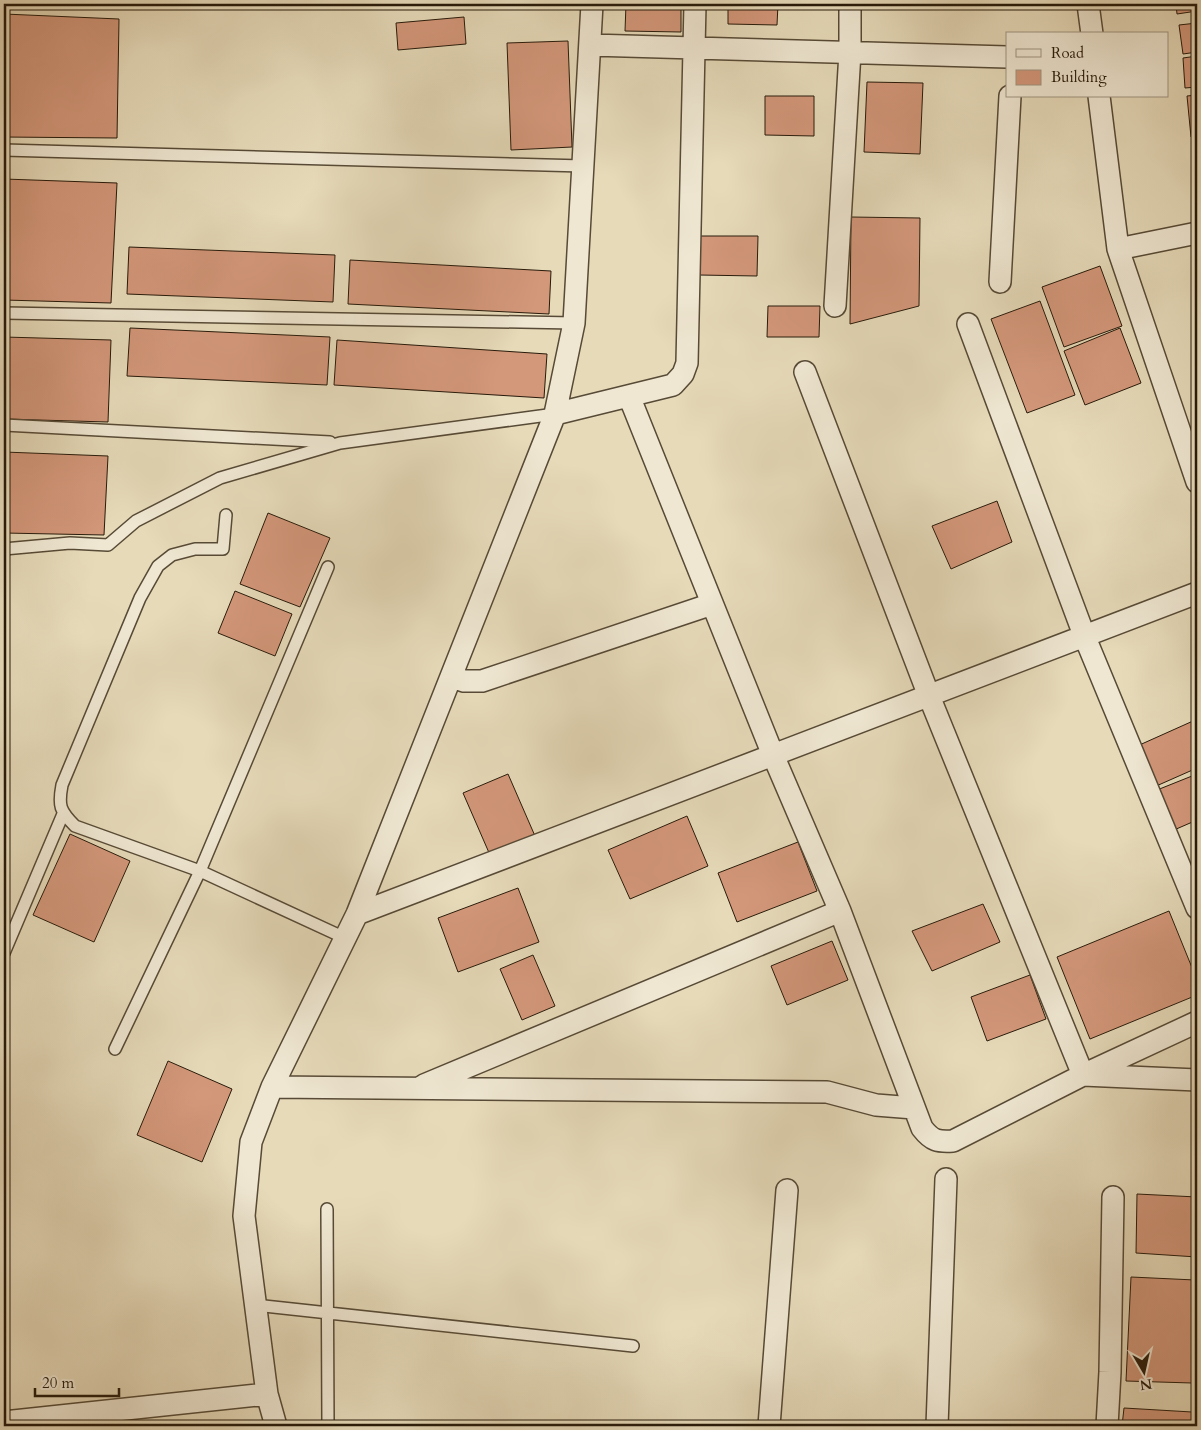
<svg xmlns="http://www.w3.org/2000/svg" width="1201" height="1430" viewBox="0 0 1201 1430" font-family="Cardo,serif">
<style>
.building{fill:#d3977a;stroke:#271a0a}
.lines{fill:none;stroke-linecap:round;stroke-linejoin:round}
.lane-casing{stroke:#574a36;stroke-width:14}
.street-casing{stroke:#574a36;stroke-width:24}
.lane{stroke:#efe7d2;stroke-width:11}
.street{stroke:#efe7d2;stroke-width:21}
</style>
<rect width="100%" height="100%" fill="#e6dab9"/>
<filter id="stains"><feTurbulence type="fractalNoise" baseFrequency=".004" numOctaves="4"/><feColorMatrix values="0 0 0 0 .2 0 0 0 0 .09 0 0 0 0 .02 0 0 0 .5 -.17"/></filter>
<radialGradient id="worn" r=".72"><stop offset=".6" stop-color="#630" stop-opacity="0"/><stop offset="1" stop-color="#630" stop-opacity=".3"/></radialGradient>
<path class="building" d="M626,4H681V32L625,31Z
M728,4H778L777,25L728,24Z
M1176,4H1197V11L1177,14Z
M4,14L119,19L117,138L4,137Z
M464,17L466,44L398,50L396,23Z
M1197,23V52L1183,54L1179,25Z
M568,41L572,147L511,150L507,43Z
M1197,56V87L1185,88L1183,58Z
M867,82L923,83L920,154L864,152Z
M1197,95V137H1191L1187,96Z
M765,96H814V136L765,135Z
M4,179L117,183L111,303L4,300Z
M851,217L920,218L919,306L850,324Z
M700,236H758L757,276L699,275Z
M129,247L335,255L333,302L127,294Z
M350,260L551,271L549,314L348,304Z
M1100,266L1122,326L1064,347L1042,287Z
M1040,301L1075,395L1027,413L991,319Z
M768,306H820L819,337H767Z
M130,328L330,337L327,385L127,376Z
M1120,328L1141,383L1085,405L1064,351Z
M4,337L111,340L108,422L4,419Z
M337,340L547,354L544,398L334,385Z
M4,452L108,456L104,535L4,533Z
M997,501L1012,542L951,569L932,526Z
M268,513L330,538L300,607L240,584Z
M235,591L292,614L275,656L218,633Z
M1193,721L1197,731V768L1154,787L1135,747Z
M508,774L535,836L490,855L463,793Z
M1197,774V820L1174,830L1157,790Z
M687,816L708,866L630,899L608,850Z
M70,834L130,861L94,942L33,915Z
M798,842L817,891L737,922L718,873Z
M518,888L539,942L458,972L438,918Z
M983,904L1000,942L932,971L912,931Z
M1169,911L1197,980V995L1090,1039L1057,957Z
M832,941L848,980L787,1005L771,966Z
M533,955L555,1006L522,1020L500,969Z
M1030,975L1046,1019L987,1041L971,997Z
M168,1061L232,1089L202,1162L137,1135Z
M1137,1194L1197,1197V1257L1136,1253Z
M1131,1277L1195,1280L1192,1383L1126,1381Z
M1124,1408L1192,1412L1191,1426H1122Z"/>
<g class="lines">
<g class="lane-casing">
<path id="lane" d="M4,150L583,166
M4,313L574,323
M4,425L330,442
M226,515L223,549H195L172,555L158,566L140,598L62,785C58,806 60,811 75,826L200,871L345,938
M4,549L70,543L108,545L136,521L220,478L340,443L555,414
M4,953L63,814
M115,1049L200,871L328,567
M327,1209L328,1426
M255,1305L633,1346"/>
</g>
<g class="street-casing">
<path id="street" d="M1088,4L1092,34
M591,45L1007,57
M1099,96L1118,249L1197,233
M1118,249L1197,482
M1000,282L1010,96
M835,306L850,52V4
M968,324L1084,635L1197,908
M805,372L929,696L1083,1075L1197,1080
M629,396L773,755L840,911L922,1128C932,1141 938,1142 953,1141L1083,1075L1197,1022
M555,414L673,385L683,374L687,363L695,4
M452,677L464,681H482L712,604
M357,914L1197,593
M424,1085L840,911
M272,1087L827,1092L876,1105L914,1108
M4,1422L267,1394
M276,1426L267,1394L244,1216L251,1142L272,1087L357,914L555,414L574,323L592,4
M769,1426L787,1190
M937,1426L946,1179
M1107,1426L1110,1372L1113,1197"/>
</g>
<use href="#lane" class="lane"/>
<use href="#street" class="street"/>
</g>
<rect width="1201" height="1430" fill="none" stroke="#e6dab9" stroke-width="20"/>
<rect x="5" y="5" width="1191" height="1420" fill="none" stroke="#271a0a" stroke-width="2.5"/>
<rect x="10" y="10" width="1181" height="1410" fill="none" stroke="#271a0a"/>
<rect x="1006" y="32" width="162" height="65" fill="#efe7d2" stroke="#9f9582"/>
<rect x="1016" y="49" width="25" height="8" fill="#efe7d2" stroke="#9f9582"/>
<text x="1051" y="58" font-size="15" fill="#271a0a">Road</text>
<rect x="1016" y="70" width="25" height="15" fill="#d3977a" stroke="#9f9582"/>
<text x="1051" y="82" font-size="15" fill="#271a0a">Building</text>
<g transform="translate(1144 1372) rotate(171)" stroke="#efe7d2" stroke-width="4" paint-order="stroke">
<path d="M0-4L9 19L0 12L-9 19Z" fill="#271a0a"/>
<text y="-8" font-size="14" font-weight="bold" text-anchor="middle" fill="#271a0a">N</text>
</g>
<path d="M35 1388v8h84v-8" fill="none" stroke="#271a0a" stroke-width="2.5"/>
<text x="42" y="1388" font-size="15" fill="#271a0a" stroke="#efe7d2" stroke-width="4" paint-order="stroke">20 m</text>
<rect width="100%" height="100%" filter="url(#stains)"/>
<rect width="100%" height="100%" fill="url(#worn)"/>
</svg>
